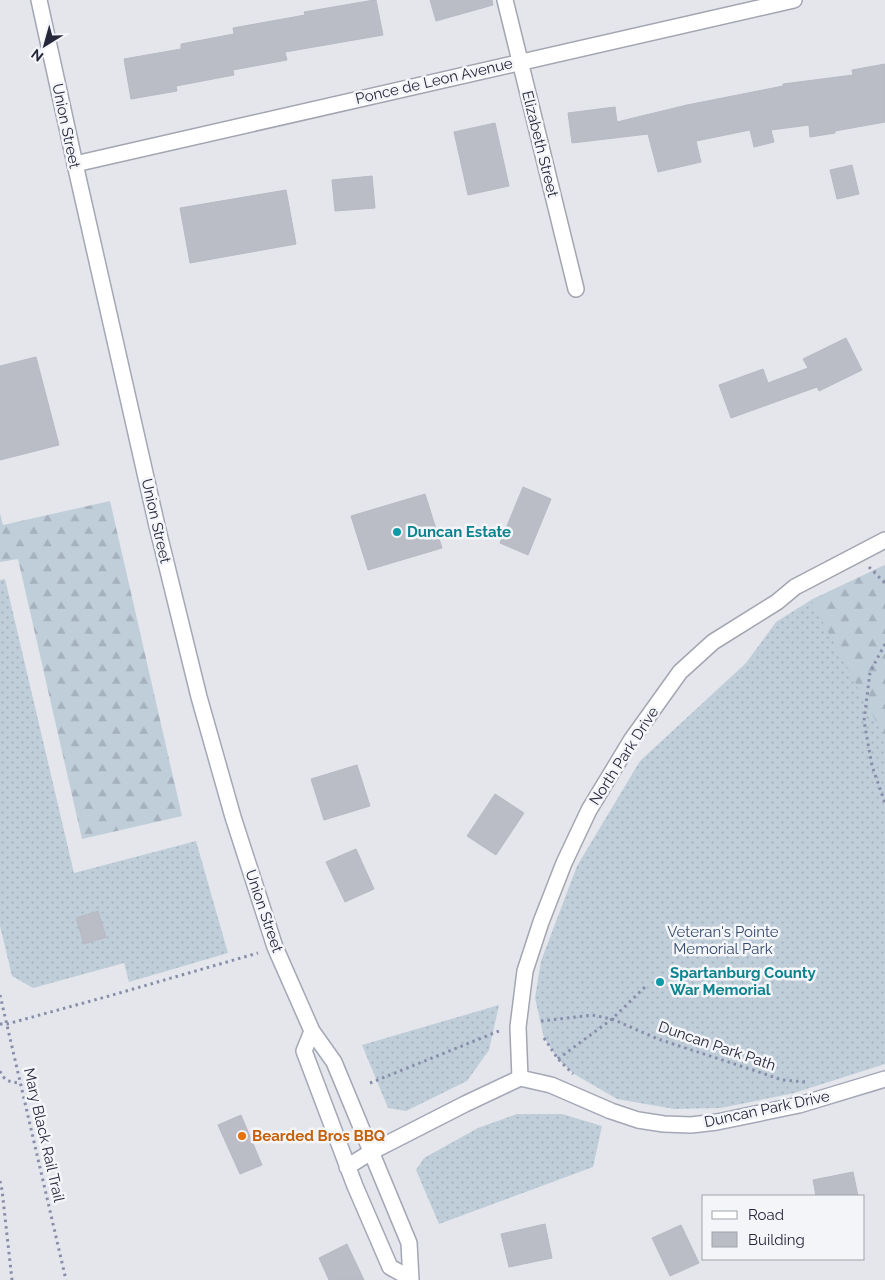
<svg xmlns="http://www.w3.org/2000/svg" width="885" height="1280" viewBox="0 0 885 1280" font-family="Raleway,sans-serif">
<style>
.grass{fill:url(#grass-dots)}
.forest{fill:url(#forest-firs)}
.building{fill:#babcc6;stroke:#b7bac4}
.lines{fill:none;stroke-linecap:round;stroke-linejoin:round}
.street-casing{stroke:#a3a5b0;stroke-width:18}
.secondary-casing{stroke:#a4a7b6;stroke-width:18}
.path{stroke:#888dab;stroke-width:3;stroke-dasharray:2.5 4;stroke-linecap:butt}
.street{stroke:#fff;stroke-width:15}
.secondary{stroke:#fff;stroke-width:15}
.culture-dot{fill:#0f9aa8;stroke:#f4f5f8;stroke-width:2}
.food-dot{fill:#e8710a;stroke:#f4f5f8;stroke-width:2}
.labels{text-anchor:middle;dominant-baseline:central;stroke-width:5;stroke-linejoin:round;paint-order:stroke}
.street-label{font-size:15px;fill:#26273b;stroke:#f4f5f8}
.culture-label{font-size:15px;font-weight:bold;fill:#0d838f;stroke:#f4f5f8;text-anchor:start}
.park-label{font-size:15px;fill:#354c6d;stroke:#f4f5f8}
.food-label{font-size:15px;font-weight:bold;fill:#c56008;stroke:#f4f5f8;text-anchor:start}
</style>
<defs>
<pattern id="grass-dots" width="8" height="8" patternUnits="userSpaceOnUse" patternTransform="scale(1.25)"><rect width="8" height="8" fill="#c0ceda"/><path d="M2 2h.1M6 6h.1" fill="none" stroke="#a5b1bc" stroke-width="1.8" stroke-linecap="round"/></pattern>
<pattern id="forest-firs" width="22" height="20" patternUnits="userSpaceOnUse" patternTransform="scale(1.25)"><rect width="22" height="20" fill="#c0ceda"/><path d="M5 1l3.5 6h-7zM16 11l3.5 6h-7z" fill="#a5b1bc"/></pattern>
</defs>
<rect width="100%" height="100%" fill="#e4e6ec"/>
<path class="grass" d="M885,565V1064L794,1093L721,1108L674,1109L617,1099L574,1074L558,1059L544,1038L535,998L541,961L577,866L640,761L746,663L776,622L811,600Z
M5,579L74,873L196,841L228,953L129,982L124,963L33,988L12,976L0,926V580Z
M499,1005L489,1050L467,1081L406,1111L388,1108L362,1045Z
M517,1114H562L602,1126L593,1167L439,1224L416,1170L424,1158L478,1128Z"/>
<path class="forest" d="M110,501L182,816L82,839L18,559L0,562V513L3,525Z
M885,565V738L811,600Z"/>
<path class="building" d="M374,0H376L383,35L285,52L287,60L233,70L234,75L176,86L177,91L131,99L124,59L181,49V44L234,34L233,28L305,15L304,12Z
M430,0H492L493,5L436,21Z
M885,64V122L835,131V133L810,137L809,125L771,130L774,142L754,147L750,130L696,141L701,162L658,172L648,134L572,143L568,113L615,107L617,122L687,105L783,86V84L853,75L852,70Z
M495,123L509,186L468,195L454,132Z
M852,165L859,194L837,199L830,170Z
M372,176L375,208L335,211L332,180Z
M286,190L296,244L190,263L180,208Z
M846,338L862,370L819,391L817,387L731,418L719,385L763,369L768,383L808,368L803,359Z
M36,357L59,445L0,460V366Z
M523,487L551,499L528,555L500,543Z
M425,494L442,548L368,570L351,516Z
M357,765L370,806L324,820L311,779Z
M495,794L524,813L496,855L467,836Z
M356,849L374,889L345,902L326,862Z
M98,911L106,937L84,944L76,918Z
M241,1115L262,1165L240,1174L218,1125Z
M853,1172L858,1196H816L813,1180Z
M545,1224L552,1258L509,1267L501,1234Z
M681,1225L699,1263L670,1276L652,1238Z
M347,1244L364,1280H329L319,1258Z"/>
<g class="lines">
<g class="street-casing">
<path id="street" d="M505,0L576,289
M75,164L794,0
M520,1078L518,1027L525,971L541,922L564,863L589,810L632,739L680,672L713,642L777,602L795,587L885,540"/>
</g>
<g class="secondary-casing">
<path id="secondary" d="M39,0L75,164L157,526L199,697L233,817L275,947L312,1031L334,1062L409,1243L411,1280
M312,1031L304,1051L355,1186L390,1267L410,1278
M347,1167L371,1152L465,1104L520,1078L551,1085L611,1111L638,1120L664,1124L691,1125L717,1122L799,1105L885,1079"/>
</g>
<path class="path" d="M869,567L885,583
M885,644L870,672L864,721L872,766L885,803
M0,995L66,1280
M541,1021L592,1015L612,1019L658,1039L753,1070L782,1080L806,1082
M0,1024H7L109,996L258,953
M544,1038L558,1059L573,1074
M558,1059L612,1019L645,987
M0,1071C4,1081 10,1082 20,1083
M370,1083L499,1031
M0,1181L2,1190L12,1280"/>
<use href="#street" class="street"/>
<use href="#secondary" class="secondary"/>
</g>
<g class="culture-dot">
<circle cx="397" cy="532" r="5"/>
<circle cx="660" cy="982" r="5"/>
</g>
<circle class="food-dot" cx="242" cy="1136" r="5"/>
<g class="labels">
<g class="street-label">
<text transform="translate(434 81) rotate(-13)">Ponce de Leon Avenue</text>
<text transform="translate(66 126) rotate(78)">Union Street</text>
<text transform="translate(540 144) rotate(76)">Elizabeth Street</text>
<text transform="translate(156 521) rotate(77)">Union Street</text>
<text transform="translate(624 756) rotate(-57)">North Park Drive</text>
<text transform="translate(264 911) rotate(71)">Union Street</text>
<text transform="translate(717 1046) rotate(19)">Duncan Park Path</text>
<text transform="translate(767 1109) rotate(-12)">Duncan Park Drive</text>
<text transform="translate(44 1135) rotate(77)">Mary Black Rail Trail</text>
</g>
<g class="culture-label">
<text x="407" y="532">Duncan Estate</text>
<text x="670" y="973">Spartanburg County<tspan x="670" dy="17">War Memorial</tspan></text>
</g>
<g class="park-label">
<text x="723" y="932">Veteran's Pointe<tspan x="723" dy="17">Memorial Park</tspan></text>
</g>
<g class="food-label">
<text x="252" y="1136">Bearded Bros BBQ</text>
</g>
</g>
<rect x="702" y="1195" width="162" height="65" fill="#f4f5f8" stroke="#a2a3ac"/>
<rect x="712" y="1211" width="25" height="8" fill="#ffffff" stroke="#a2a3ac"/>
<text x="748" y="1220" font-size="15" fill="#26273b">Road</text>
<rect x="712" y="1232" width="25" height="15" fill="#babcc6" stroke="#a2a3ac"/>
<text x="748" y="1245" font-size="15" fill="#26273b">Building</text>
<g transform="translate(45 45) rotate(217)" stroke="#f4f5f8" stroke-width="4" paint-order="stroke">
<path d="M0-4L9 19L0 12L-9 19Z" fill="#26273b"/>
<text y="-8" font-size="14" font-weight="bold" text-anchor="middle" fill="#26273b">N</text>
</g>
</svg>
